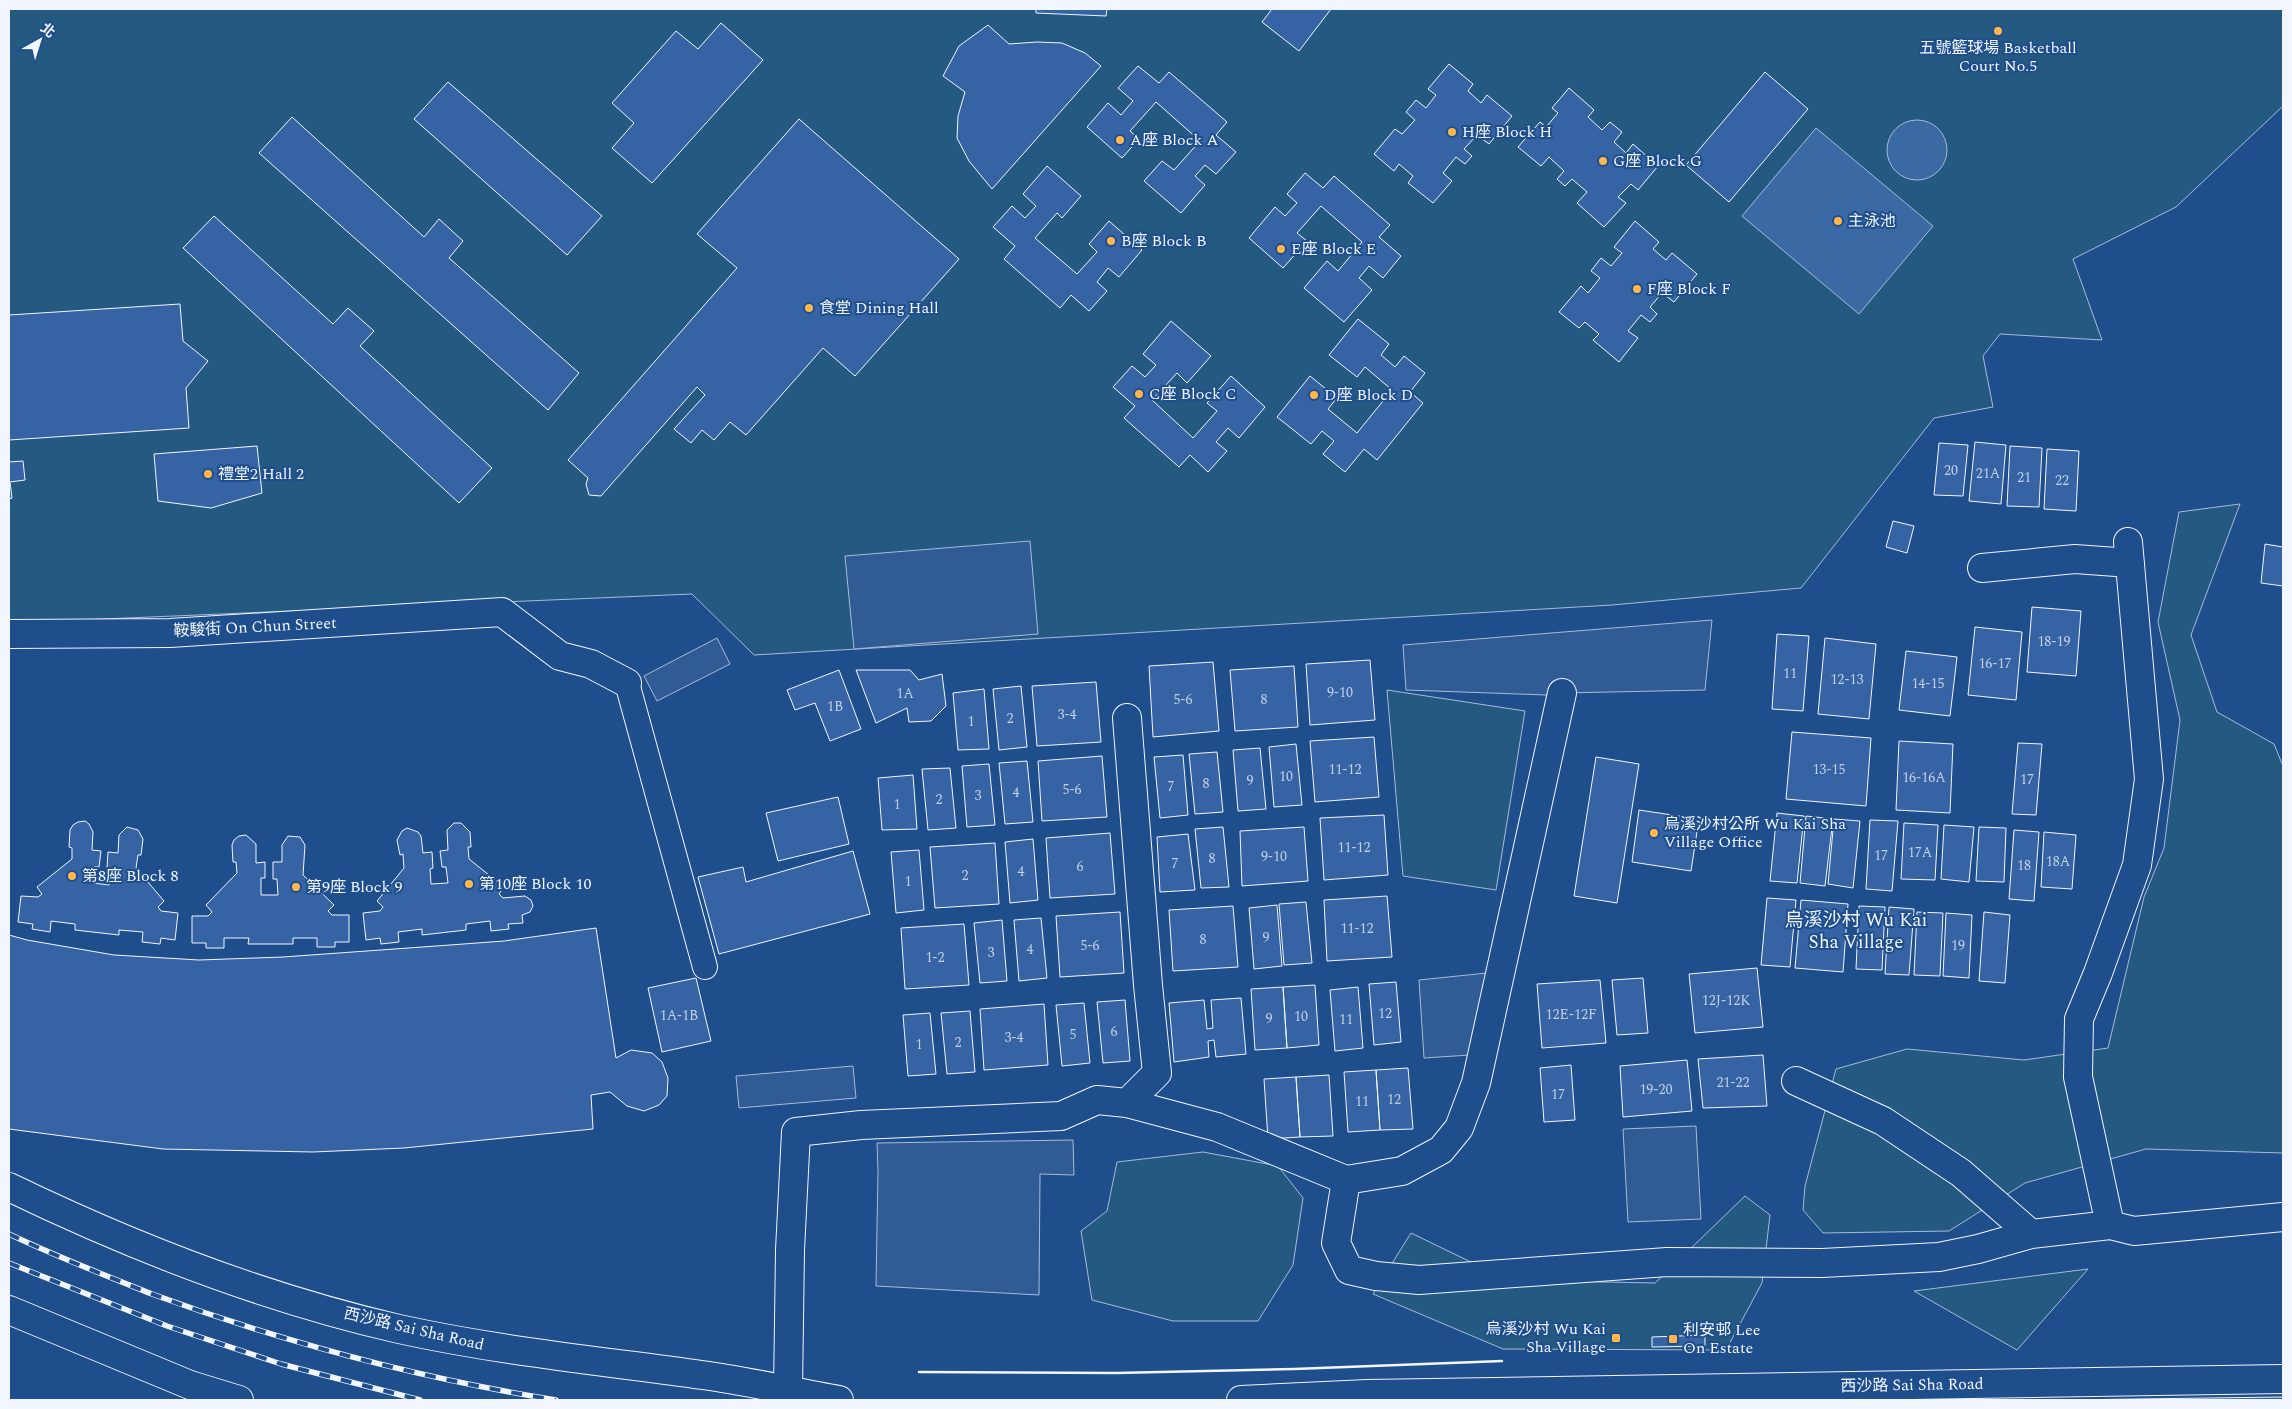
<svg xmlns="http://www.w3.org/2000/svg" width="2292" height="1409" viewBox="0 0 2292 1409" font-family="Spectral,'Noto Sans TC',serif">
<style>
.green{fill:#245a82;stroke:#a8bbd7}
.parking{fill:#305b95;stroke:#a8bbd7}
.water{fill:#3b69a3;stroke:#a8bbd7}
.building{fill:#3563a3;stroke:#f2f6ff}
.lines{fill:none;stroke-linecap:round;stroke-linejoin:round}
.pedestrian-casing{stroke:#f2f6ff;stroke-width:26}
.minor-casing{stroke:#f2f6ff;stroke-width:30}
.secondary-casing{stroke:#f2f6ff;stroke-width:30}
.pedestrian{stroke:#1f4e8c;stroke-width:24}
.minor{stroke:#1f4e8c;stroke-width:28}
.secondary{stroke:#1f4e8c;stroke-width:28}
.rail-casing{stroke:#f2f6ff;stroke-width:5.5}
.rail{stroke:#1f4e8c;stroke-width:4;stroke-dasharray:11;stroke-linecap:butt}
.wall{stroke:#f2f6ff;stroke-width:2.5}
.poi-dot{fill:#ffb74d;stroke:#1f4e8c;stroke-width:2}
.labels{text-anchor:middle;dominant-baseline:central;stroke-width:4;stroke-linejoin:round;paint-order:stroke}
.number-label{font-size:14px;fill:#c3d1e8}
.poi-label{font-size:16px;fill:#f2f6ff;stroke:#1f4e8c;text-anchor:start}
.street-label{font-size:16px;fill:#f2f6ff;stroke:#1f4e8c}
.quarter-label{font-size:19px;fill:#f2f6ff;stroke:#1f4e8c}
</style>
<rect width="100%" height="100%" fill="#1f4e8c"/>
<path class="green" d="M9,9H2283V106L2176,207L2073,259L2102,340L2000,334L1983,356L1993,407L1934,418L1801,588L1612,605L754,655L692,594L9,623Z
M2240,504L2191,635L2217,712L2274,744L2283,766V1153L2146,1149L2025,1183L1949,1231L1823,1233L1803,1210L1805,1186L1836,1069L1907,1049L2024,1060L2108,1048L2144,897L2164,848L2180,720L2158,622L2179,512Z
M1387,690L1525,711L1496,890L1403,876Z
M1203,1152L1278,1166L1303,1198L1293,1265L1258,1321H1173L1092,1300L1081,1231L1107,1211L1117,1162Z
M1745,1196L1770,1215L1762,1283L1726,1350L1503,1349L1373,1294L1411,1233L1508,1280L1655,1283Z
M2088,1269L2017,1350L1914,1291Z"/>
<path class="parking" d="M1030,541L1038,634L854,649L845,556Z
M1712,620L1705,690L1562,693L1546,695L1406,690L1403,645Z
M717,638L730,664L657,701L644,676Z
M1487,973L1470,1055L1424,1058L1419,980Z
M853,1066L856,1098L739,1108L736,1076Z
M1696,1126L1701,1219L1628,1222L1623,1129Z
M1073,1140L1074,1175L1040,1174L1039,1295L876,1286L878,1172L877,1143Z"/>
<path class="water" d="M1887 150a30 30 0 1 1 60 0a30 30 0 1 1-60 0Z
M1816,128L1933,226L1859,314L1742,216Z"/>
<path class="building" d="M1036,9H1107L1106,16L1036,13Z
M1272,9H1331L1299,51L1262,22Z
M721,23L763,60L652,183L612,148L634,123L612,103L676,31L698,49Z
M988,25L1009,44L1037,42L1062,43L1085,53L1101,66L992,189L969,161L957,138L958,116L965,92L943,76L959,46Z
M1449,64L1473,84L1468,91L1481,103L1487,95L1512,116L1489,144L1477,135L1464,149L1472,156L1465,164L1456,157L1443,173L1452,181L1433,203L1408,183L1413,176L1399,164L1394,171L1374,154L1395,129L1402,134L1415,120L1406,112L1416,100L1426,108L1436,95L1428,89Z
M1138,66L1159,83L1169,72L1227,122L1216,135L1236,152L1216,174L1205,165L1195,176L1205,185L1181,213L1144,181L1162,161L1174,170L1200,141L1156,102L1130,131L1139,139L1122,158L1087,127L1108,103L1121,115L1133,101L1118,88Z
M1765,72L1808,109L1729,202L1686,165Z
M448,82L602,216L567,255L414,119Z
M1569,88L1594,110L1588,117L1602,130L1610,122L1622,132L1614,142L1626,153L1633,144L1658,166L1638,190L1631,184L1618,197L1626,203L1604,227L1577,203L1587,192L1572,179L1565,186L1557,179L1564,171L1549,157L1541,166L1518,147L1540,122L1546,127L1558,113L1552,108Z
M292,117L424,237L439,219L463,241L449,258L579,373L548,410L259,153Z
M799,119L959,259L855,376L823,348L746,435L730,422L714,440L702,430L691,443L674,429L705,395L697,387L601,496L589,495L586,484L588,478L568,460L737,268L697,234Z
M1047,166L1081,196L1062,218L1057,213L1035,238L1077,274L1097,252L1089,244L1109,221L1142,250L1119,277L1108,268L1097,282L1107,291L1089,311L1071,295L1060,308L1004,259L1015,246L993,227L1012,206L1025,218L1036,206L1023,194Z
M1305,173L1323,188L1334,176L1390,225L1379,237L1401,256L1383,278L1369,266L1359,278L1372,290L1344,322L1304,288L1327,261L1338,271L1362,242L1321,206L1297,233L1307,241L1283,268L1249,238L1275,207L1285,216L1297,203L1287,194Z
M214,216L333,324L348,308L374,331L360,346L492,468L459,503L183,248Z
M1635,221L1659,242L1653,249L1666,260L1672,253L1697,274L1674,302L1662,293L1650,307L1657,314L1650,322L1641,315L1628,331L1638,338L1619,362L1593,340L1599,334L1585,322L1579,328L1559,312L1581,286L1588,293L1600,278L1591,271L1601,258L1611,266L1622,253L1614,247Z
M180,304L183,341L208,361L186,388L189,428L9,440V315Z
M1358,319L1389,344L1381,355L1395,367L1404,356L1425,373L1410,392L1423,403L1377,460L1364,449L1345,472L1323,454L1334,441L1322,431L1311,444L1277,417L1310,376L1337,398L1328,409L1357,433L1392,390L1365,367L1357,377L1329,355Z
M1171,321L1211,356L1187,383L1177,373L1152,400L1193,438L1217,411L1207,403L1231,376L1265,407L1239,438L1228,428L1216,442L1227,451L1208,472L1190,455L1179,467L1124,418L1135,406L1113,387L1132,366L1145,377L1156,365L1143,354Z
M1975,442L2006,445L2001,504L1969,501Z
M1939,443L1968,445L1963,496L1934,495Z
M257,446L262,493L211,508L158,501L154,454Z
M2010,446L2042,448L2039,507L2007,506Z
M2047,449L2079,451L2076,511L2044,509Z
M23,461L25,480L10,482L12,498L9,499V462Z
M1893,521L1914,526L1907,553L1886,547Z
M2265,544L2283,547V586L2261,583Z
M2032,607L2081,611L2076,676L2027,672Z
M1975,627L2022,632L2016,700L1968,695Z
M1777,634L1809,636L1803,711L1772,709Z
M1825,638L1876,644L1869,719L1818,714Z
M1906,651L1957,657L1950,716L1899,710Z
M1370,660L1375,720L1310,725L1306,664Z
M1213,662L1219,731L1153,737L1149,666Z
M1294,666L1298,727L1235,731L1230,670Z
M839,670L861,729L830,741L815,703L795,710L787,690Z
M856,670H910L919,680L942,674L946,706L931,721L909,722L907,708L876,723Z
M1096,682L1101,742L1037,746L1032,686Z
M1021,686L1027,747L999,750L993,689Z
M984,689L989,749L958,750L953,693Z
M1792,732L1871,738L1866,806L1786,799Z
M1374,737L1379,797L1315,802L1310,741Z
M1899,741L1953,744L1950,813L1896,810Z
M2018,743L2042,744L2036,815L2012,814Z
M1296,744L1302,805L1274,807L1269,747Z
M1260,748L1266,809L1238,811L1233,750Z
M1217,752L1223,812L1195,814L1189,754Z
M1183,755L1188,815L1160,818L1154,757Z
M1102,756L1107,817L1042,821L1038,761Z
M1596,757L1639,764L1617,903L1574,896Z
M1027,761L1033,822L1005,824L999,763Z
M989,764L995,825L967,827L962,766Z
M950,768L956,828L928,830L922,769Z
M913,775L917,829L882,830L878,778Z
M838,797L849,844L778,861L766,813Z
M1639,810L1699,819L1691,871L1632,862Z
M1777,813L1804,816L1797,883L1770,881Z
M1384,815L1388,875L1324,880L1320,818Z
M1806,816L1833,819L1825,886L1800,883Z
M1834,819L1860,821L1853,888L1828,884Z
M1870,820L1898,821L1892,891L1866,889Z
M85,821L89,824L93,832L92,850L101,851L99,867H94L93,883L109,885L111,869L107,868L108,852L118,853L119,835L127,827L138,830L143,839L141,855H138L136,868L164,901L158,907L161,911L178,913L175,940L161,938L160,944L142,942L143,932L119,930V935L75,930V924L51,921L50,932L32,929L33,924L18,922L21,896L38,897L42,894L37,887L72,859V848L69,847L70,830L73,825L78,822Z
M454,823H461L470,832L471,847H468L469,859L504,887L499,894L503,898L525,896L531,900L533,906L530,912L522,915L523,923L508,924L509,929L491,931L490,921L466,924V930L422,935V929L398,932L399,942L381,944L380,938L366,940L363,913L380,911L383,907L377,901L404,868L403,854L400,855L397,840L402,831L407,828L418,832L421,836L423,853L432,852L433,868L430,869L431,884L448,883L446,867H442L440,851L448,850L447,830Z
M1904,823L1938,825L1935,880L1901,879Z
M1944,825L1974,827L1969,882L1941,879Z
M1223,827L1229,887L1201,888L1195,829Z
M1304,827L1308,881L1242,886L1240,831Z
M1979,827L2006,828L2004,882L1976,881Z
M2014,830L2039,832L2034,901L2009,899Z
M2044,832L2076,835L2072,889L2041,887Z
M1110,833L1115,894L1050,898L1046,838Z
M1188,834L1195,890L1160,892L1157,837Z
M246,835L256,844V863L265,862V878H261V895H278L277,879H273V862H282V845L288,836L300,837L305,845L303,875L334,905L328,911L332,915H349V942H335V947H317V938H293V944H248L249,938H224V948H206V943H192V916H208L212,912L206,905L237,873L236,862H233L232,845L234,840L239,836Z
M1033,839L1038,900L1010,903L1005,842Z
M995,843L999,904L935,908L930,847Z
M919,850L924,910L896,913L891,852Z
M853,851L870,914L719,954L698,877L743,867L746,882Z
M1387,896L1392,957L1327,961L1324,900Z
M1767,898L1796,900L1790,967L1761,965Z
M1801,900L1848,904L1843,972L1795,968Z
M1306,902L1312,963L1284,965L1279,904Z
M1277,905L1282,966L1254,969L1249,908Z
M1233,906L1238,967L1173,971L1169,910Z
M1859,906L1885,907L1882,970L1856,969Z
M1889,907L1914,909L1909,975L1885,974Z
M1120,912L1124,973L1060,977L1056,916Z
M1917,912L1943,913L1940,976L1914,975Z
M1984,912L2010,915L2005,983L1979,981Z
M1946,913L1972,915L1969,978L1943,976Z
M1041,918L1047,978L1019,981L1014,920Z
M1002,920L1007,981L980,983L974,923Z
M964,924L969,985L905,989L901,928Z
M596,928L616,1058L631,1050L652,1053L662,1062L668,1078L667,1096L659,1105L644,1111L627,1106L610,1092L591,1095L593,1129L404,1148L313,1152L163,1149L9,1129V935L27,940L114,955L199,960L283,957L450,945L504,941Z
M1757,968L1763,1027L1695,1033L1689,974Z
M696,978L711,1041L662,1052L648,988Z
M1643,978L1648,1033L1617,1035L1612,980Z
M1600,980L1606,1043L1542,1048L1537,984Z
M1396,982L1401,1042L1374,1045L1369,984Z
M1315,985L1319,1045L1287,1048L1283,987Z
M1283,987L1287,1048L1255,1050L1251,989Z
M1358,987L1363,1048L1335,1051L1330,990Z
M1241,998L1246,1054L1216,1057L1214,1040L1208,1041L1209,1057L1174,1062L1169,1003L1204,1000L1207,1029L1213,1028L1211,1000Z
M1125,1000L1130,1061L1103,1063L1097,1002Z
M1084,1003L1090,1063L1062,1066L1056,1005Z
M1044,1004L1048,1065L984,1070L980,1009Z
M970,1011L975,1072L947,1074L941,1013Z
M930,1013L936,1074L908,1076L903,1015Z
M1763,1055L1767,1106L1703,1108L1698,1059Z
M1687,1060L1692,1111L1623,1117L1620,1066Z
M1571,1065L1575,1120L1544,1122L1540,1068Z
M1408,1068L1413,1129L1380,1130L1376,1070Z
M1376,1070L1380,1130L1348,1132L1344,1072Z
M1329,1075L1333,1136L1300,1137L1296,1077Z
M1296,1077L1300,1137L1268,1139L1264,1079Z
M1705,1335V1346L1652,1347V1337Z
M2283,1397V1400H2060H2063Z"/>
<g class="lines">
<g class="pedestrian-casing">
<path id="pedestrian" d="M627,683L705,967"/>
</g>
<g class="minor-casing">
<path id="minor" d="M1982,568L2075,559L2130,563
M9,634L170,633L502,612L560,656L591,664L627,683
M1127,718L1148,985L1157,1073L1127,1103
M1796,1081L1883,1121L1961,1173L2031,1234
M1346,1180L1336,1243L1349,1270L1376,1276L1419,1280L1667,1262L1822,1263L1939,1257L1978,1249L2031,1234L2110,1225L2134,1231L2283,1217
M2110,1225L2078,1077L2079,1019L2098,973L2137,865L2149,779L2128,542
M788,1391L790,1250L796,1132L861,1125L1061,1116L1097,1100L1127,1103L1217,1127L1346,1180L1402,1171L1441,1150L1459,1128L1476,1083L1562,693"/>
</g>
<g class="secondary-casing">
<path id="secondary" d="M9,1187C133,1247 264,1298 399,1329C499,1351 601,1361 702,1375C748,1381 793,1392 839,1400
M9,1310L190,1385L239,1400
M1241,1400L1367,1394L2283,1379"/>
</g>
<use href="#pedestrian" class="pedestrian"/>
<use href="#minor" class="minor"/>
<use href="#secondary" class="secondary"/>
<g class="rail-casing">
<path id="rail" d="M9,1234C55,1256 104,1275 152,1294C283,1342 418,1378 556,1400
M9,1263L167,1326L281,1364L420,1400"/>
</g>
<use href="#rail" class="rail"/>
<path class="wall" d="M919,1372L1116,1373L1294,1369L1502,1361"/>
</g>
<g class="poi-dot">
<circle cx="1998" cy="31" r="5"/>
<circle cx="1452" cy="132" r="5"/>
<circle cx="1120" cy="140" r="5"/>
<circle cx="1603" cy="161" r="5"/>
<circle cx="1838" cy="221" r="5"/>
<circle cx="1111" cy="241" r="5"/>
<circle cx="1281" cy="249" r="5"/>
<circle cx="1637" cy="289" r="5"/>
<circle cx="809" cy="308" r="5"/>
<circle cx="1139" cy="394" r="5"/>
<circle cx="1314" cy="395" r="5"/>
<circle cx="208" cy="474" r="5"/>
<circle cx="1654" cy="833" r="5"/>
<circle cx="72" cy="876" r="5"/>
<circle cx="469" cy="884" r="5"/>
<circle cx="296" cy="887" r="5"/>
<rect x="1611" y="1333" width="10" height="10" rx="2.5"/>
<rect x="1668" y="1334" width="10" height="10" rx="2.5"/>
</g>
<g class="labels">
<g class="number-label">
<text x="1951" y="470">20</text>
<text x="1988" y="473">21A</text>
<text x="2024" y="477">21</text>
<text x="2062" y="480">22</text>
<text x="2054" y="641">18-19</text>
<text x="1995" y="663">16-17</text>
<text x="1790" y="673">11</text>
<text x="1847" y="679">12-13</text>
<text x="1928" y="683">14-15</text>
<text x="1340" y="692">9-10</text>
<text x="905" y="693">1A</text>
<text x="1183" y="699">5-6</text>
<text x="1264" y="699">8</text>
<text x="835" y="706">1B</text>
<text x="1067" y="714">3-4</text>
<text x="1010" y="718">2</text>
<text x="971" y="721">1</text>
<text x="1345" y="769">11-12</text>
<text x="1829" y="769">13-15</text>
<text x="1286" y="776">10</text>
<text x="1924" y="777">16-16A</text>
<text x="2027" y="779">17</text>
<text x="1250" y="780">9</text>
<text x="1206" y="783">8</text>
<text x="1171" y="786">7</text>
<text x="1072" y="789">5-6</text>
<text x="1016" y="792">4</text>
<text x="978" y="795">3</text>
<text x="939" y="799">2</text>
<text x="897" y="804">1</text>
<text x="1354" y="847">11-12</text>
<text x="1920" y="852">17A</text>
<text x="1881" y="855">17</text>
<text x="1274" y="856">9-10</text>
<text x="1212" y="858">8</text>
<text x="2058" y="861">18A</text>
<text x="1175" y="863">7</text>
<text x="2024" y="865">18</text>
<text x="1080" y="866">6</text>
<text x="1021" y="871">4</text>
<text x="965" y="875">2</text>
<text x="908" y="881">1</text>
<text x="1357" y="928">11-12</text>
<text x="1266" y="937">9</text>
<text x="1203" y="939">8</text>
<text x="1090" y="945">5-6</text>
<text x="1958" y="945">19</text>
<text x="1030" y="949">4</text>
<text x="991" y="952">3</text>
<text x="935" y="957">1-2</text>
<text x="1726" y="1000">12J-12K</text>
<text x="1385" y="1013">12</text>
<text x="1571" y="1014">12E-12F</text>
<text x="679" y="1015">1A-1B</text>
<text x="1301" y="1016">10</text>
<text x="1269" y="1018">9</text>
<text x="1346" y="1019">11</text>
<text x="1114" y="1031">6</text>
<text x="1073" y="1034">5</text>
<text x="1014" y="1037">3-4</text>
<text x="958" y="1042">2</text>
<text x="919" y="1044">1</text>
<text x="1733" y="1082">21-22</text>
<text x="1656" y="1089">19-20</text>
<text x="1558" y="1094">17</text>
<text x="1394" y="1099">12</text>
<text x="1362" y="1101">11</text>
</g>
<g class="poi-label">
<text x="1998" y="48" text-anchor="middle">五號籃球場 Basketball<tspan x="1998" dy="18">Court No.5</tspan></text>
<text x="1462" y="132">H座 Block H</text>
<text x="1130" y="140">A座 Block A</text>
<text x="1613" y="161">G座 Block G</text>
<text x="1848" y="221">主泳池</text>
<text x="1121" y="241">B座 Block B</text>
<text x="1291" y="249">E座 Block E</text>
<text x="1647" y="289">F座 Block F</text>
<text x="819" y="308">食堂 Dining Hall</text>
<text x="1149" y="394">C座 Block C</text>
<text x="1324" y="395">D座 Block D</text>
<text x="218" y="474">禮堂2 Hall 2</text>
<text x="1664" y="824">烏溪沙村公所 Wu Kai Sha<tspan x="1664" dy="18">Village Office</tspan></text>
<text x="82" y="876">第8座 Block 8</text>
<text x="479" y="884">第10座 Block 10</text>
<text x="306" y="887">第9座 Block 9</text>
<text x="1606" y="1329" text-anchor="end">烏溪沙村 Wu Kai<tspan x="1606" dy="18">Sha Village</tspan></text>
<text x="1683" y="1330">利安邨 Lee<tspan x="1683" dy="18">On Estate</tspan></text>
</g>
<g class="street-label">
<text transform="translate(255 627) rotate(-3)">鞍駿街 On Chun Street</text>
<text transform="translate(414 1329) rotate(13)">西沙路 Sai Sha Road</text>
<text transform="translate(1912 1385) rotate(-1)">西沙路 Sai Sha Road</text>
</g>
<g class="quarter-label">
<text x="1856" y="920">烏溪沙村 Wu Kai<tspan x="1856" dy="22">Sha Village</tspan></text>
</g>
</g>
<rect width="2292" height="1409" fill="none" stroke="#f2f6ff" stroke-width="20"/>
<g transform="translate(40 40) rotate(39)" stroke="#1f4e8c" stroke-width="4" paint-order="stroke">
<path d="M0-4L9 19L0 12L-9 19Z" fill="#f2f6ff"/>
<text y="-8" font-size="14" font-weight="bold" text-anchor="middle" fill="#f2f6ff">北</text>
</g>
</svg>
